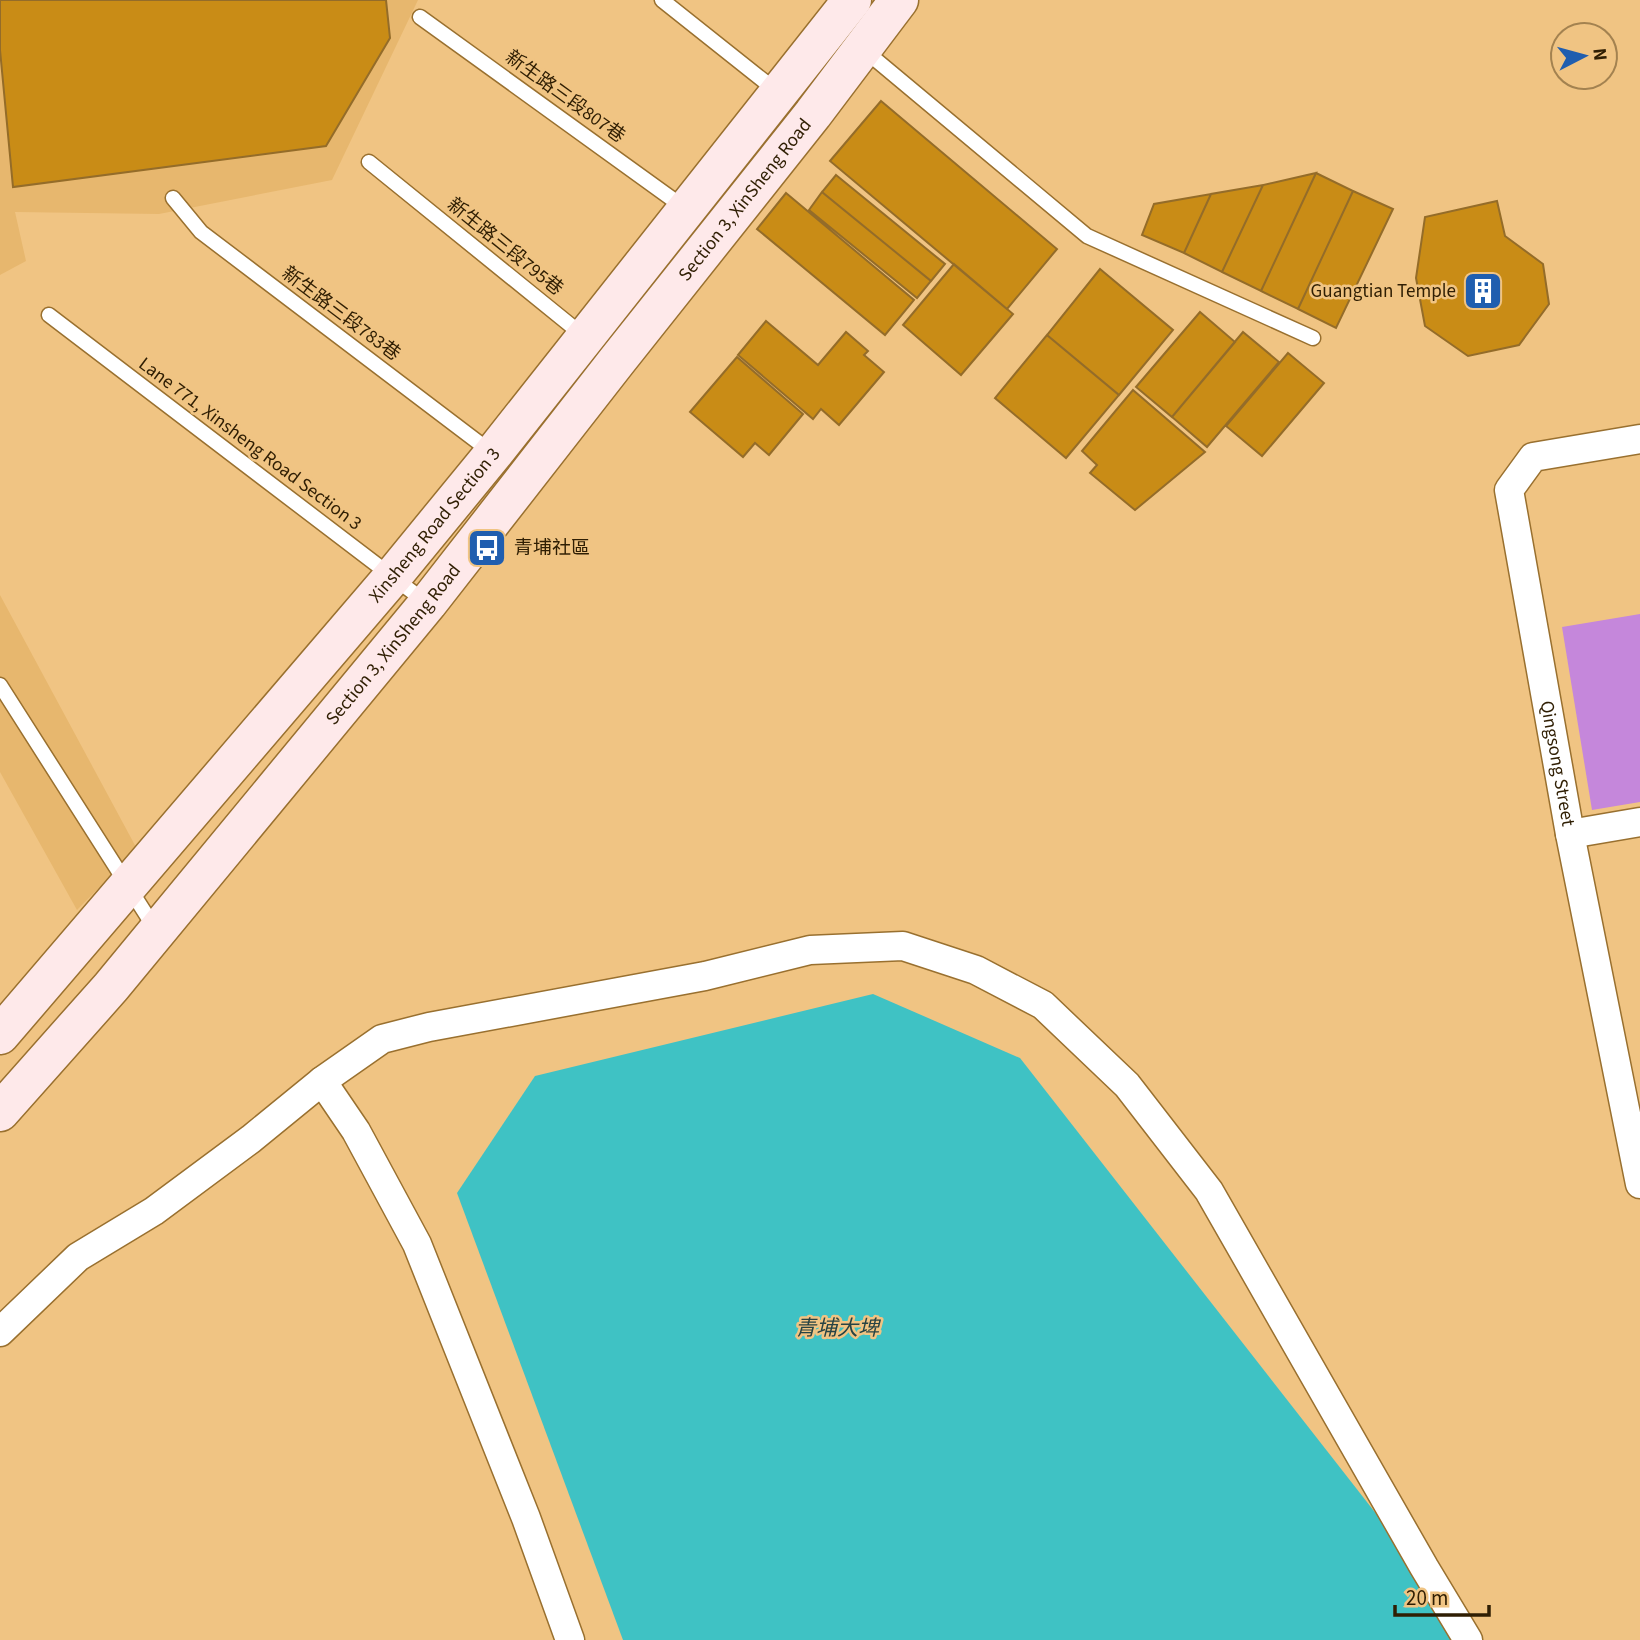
<svg xmlns="http://www.w3.org/2000/svg" width="1640" height="1640" viewBox="0 0 1640 1640" font-family="'Source Sans 3','Noto Sans TC',sans-serif">
<style>
.built{fill:#e7b76e}
.green{fill:#c587db}
.water{fill:#3fc2c4}
.building{fill:#c98c16;stroke:#946c29;stroke-width:2}
.lines{fill:none;stroke-linecap:round;stroke-linejoin:round}
.service-casing{stroke:#99702f;stroke-width:17}
.minor-casing{stroke:#99702f;stroke-width:31}
.secondary-casing{stroke:#99702f;stroke-width:41}
.service{stroke:#fff;stroke-width:14}
.minor{stroke:#fff;stroke-width:28}
.secondary{stroke:#fee9ea;stroke-width:38}
.labels{text-anchor:middle;dominant-baseline:central;stroke-width:5;stroke-linejoin:round;paint-order:stroke}
.street-label{font-size:19px;fill:#2f1e03;stroke:#f0c483}
.poi-label{font-size:19px;fill:#2f1e03;stroke:#f0c483;text-anchor:end}
.water-label{font-size:21px;font-style:italic;fill:#274344;stroke:#f0c483}
</style>
<rect width="100%" height="100%" fill="#f0c483"/>
<path class="built" d="M0,0H418L332,180L159,214L15,212L26,261L0,275Z
M0,595L137,849L77,910L0,772Z"/>
<path class="green" d="M1640,614V802L1592,810L1562,627Z"/>
<path class="water" d="M873,994L1020,1058L1381,1520L1453,1640H623L457,1193L535,1076Z"/>
<path class="building" d="M0,0H386L390,38L326,146L13,187L0,50Z
M881,101L1057,249L1007,309L830,161Z
M1316,173L1353,191L1298,309L1261,291Z
M1316,173L1261,291L1222,272L1263,185Z
M836,175L945,264L931,281L822,192Z
M1263,185L1222,272L1184,253L1211,194Z
M1353,191L1393,209L1336,328L1298,309Z
M822,192L931,281L917,298L809,210Z
M786,193L914,300L885,335L757,229Z
M1211,194L1184,253L1142,235L1154,204Z
M1497,201L1505,236L1543,264L1549,304L1519,345L1468,356L1425,326L1416,278L1425,217Z
M954,264L1013,314L961,375L903,325Z
M1100,269L1173,330L1119,395L1047,335Z
M1200,312L1235,342L1172,417L1136,387Z
M766,321L818,365L846,332L868,351L864,355L884,372L839,425L821,409L813,419L738,355Z
M1243,332L1279,362L1207,447L1172,417Z
M1047,335L1119,395L1066,458L995,398Z
M1288,353L1324,383L1262,456L1226,426Z
M737,357L803,414L769,455L755,443L743,457L690,412Z
M1133,390L1205,452L1135,510L1090,473L1097,465L1082,451Z"/>
<g class="lines">
<g class="service-casing">
<path id="service" d="M662,0L779,93
M420,17L686,209
M863,49L1087,236L1313,338
M369,162L585,337
M173,198L201,232L491,452
M49,315L427,603
M0,685L156,930"/>
</g>
<g class="minor-casing">
<g id="minor">
<path id="s1" d="M1640,439L1533,457L1509,490L1570,834L1640,1184"/>
<path d="M1570,834L1640,822"/>
<path d="M322,1081L356,1131L417,1244L526,1518L570,1640"/>
<path d="M0,1332L78,1257L154,1211L251,1139L322,1081L382,1039L429,1027L705,976L810,950L903,946L976,970L1043,1005L1127,1085L1209,1191L1424,1567L1468,1640"/>
</g>
</g>
<g class="secondary-casing">
<g id="secondary">
<path id="s2" d="M0,1035L393,576L493,454L852,0"/>
<path id="s3" d="M0,1112L111,987L428,603L616,362L813,114L899,0"/>
</g>
</g>
<use href="#service" class="service"/>
<use href="#minor" class="minor"/>
<use href="#secondary" class="secondary"/>
</g>
<defs>
<g id="building-square" transform="scale(2.0125)"><rect x="-9" y="-9" width="18" height="18" rx="4" fill="#205eaf" stroke="#f0c483"/><path d="M-4-6H4V6H1V3H-1V6H-4ZM-2.5-4.3h1.7v1.8h-1.7ZM.8-4.3h1.7v1.8H.8ZM-2.5-1h1.7V.8h-1.7ZM.8-1h1.7V.8H.8Z" fill="#fff"/></g>
<g id="bus-square" transform="scale(2.0125)"><rect x="-9" y="-9" width="18" height="18" rx="4" fill="#205eaf" stroke="#f0c483"/><path d="M-5-6H5V4H4V6H2V4H-2V6H-4V4H-5ZM-3.5-4V0h7V-4ZM-3.5 1.2v1.5H-2V1.2ZM2 1.2v1.5H3.5V1.2Z" fill="#fff"/></g>
</defs>
<g fill-rule="evenodd">
<use href="#building-square" x="1483" y="291"/>
<use href="#bus-square" x="487" y="548"/>
</g>
<g class="labels">
<g class="street-label">
<text transform="translate(565 97) rotate(36)">新生路三段807巷</text>
<text stroke="none"><textPath href="#s3" startOffset="1178">Section 3, XinSheng Road</textPath></text>
<text transform="translate(505 247) rotate(39)">新生路三段795巷</text>
<text transform="translate(341 314) rotate(37)">新生路三段783巷</text>
<text transform="translate(250 444) rotate(37)">Lane 771, Xinsheng Road Section 3</text>
<text stroke="none"><textPath href="#s2" startOffset="670">Xinsheng Road Section 3</textPath></text>
<text stroke="none"><textPath href="#s3" startOffset="611">Section 3, XinSheng Road</textPath></text>
<text stroke="none"><textPath href="#s1" startOffset="427">Qingsong Street</textPath></text>
</g>
<g class="poi-label">
<text x="1456" y="291">Guangtian Temple</text>
<text x="514" y="548" text-anchor="start">青埔社區</text>
</g>
<g class="water-label">
<text x="837" y="1328">青埔大埤</text>
</g>
</g>
<g transform="translate(1584 56) rotate(84)"><circle r="33" fill="#f0c483" stroke="#a38250" stroke-width="2"/>
<path d="M0-5L12 26L0 18L-12 26Z" fill="#205eaf"/>
<text y="-10" font-size="19" font-weight="bold" text-anchor="middle" fill="#2f1e03">N</text>
</g>
<path d="M1395 1605v10h94v-10" fill="none" stroke="#2f1e03" stroke-width="3.5"/>
<text x="1406" y="1605" font-size="21" fill="#2f1e03" stroke="#f0c483" stroke-width="5" paint-order="stroke">20 m</text>
</svg>
